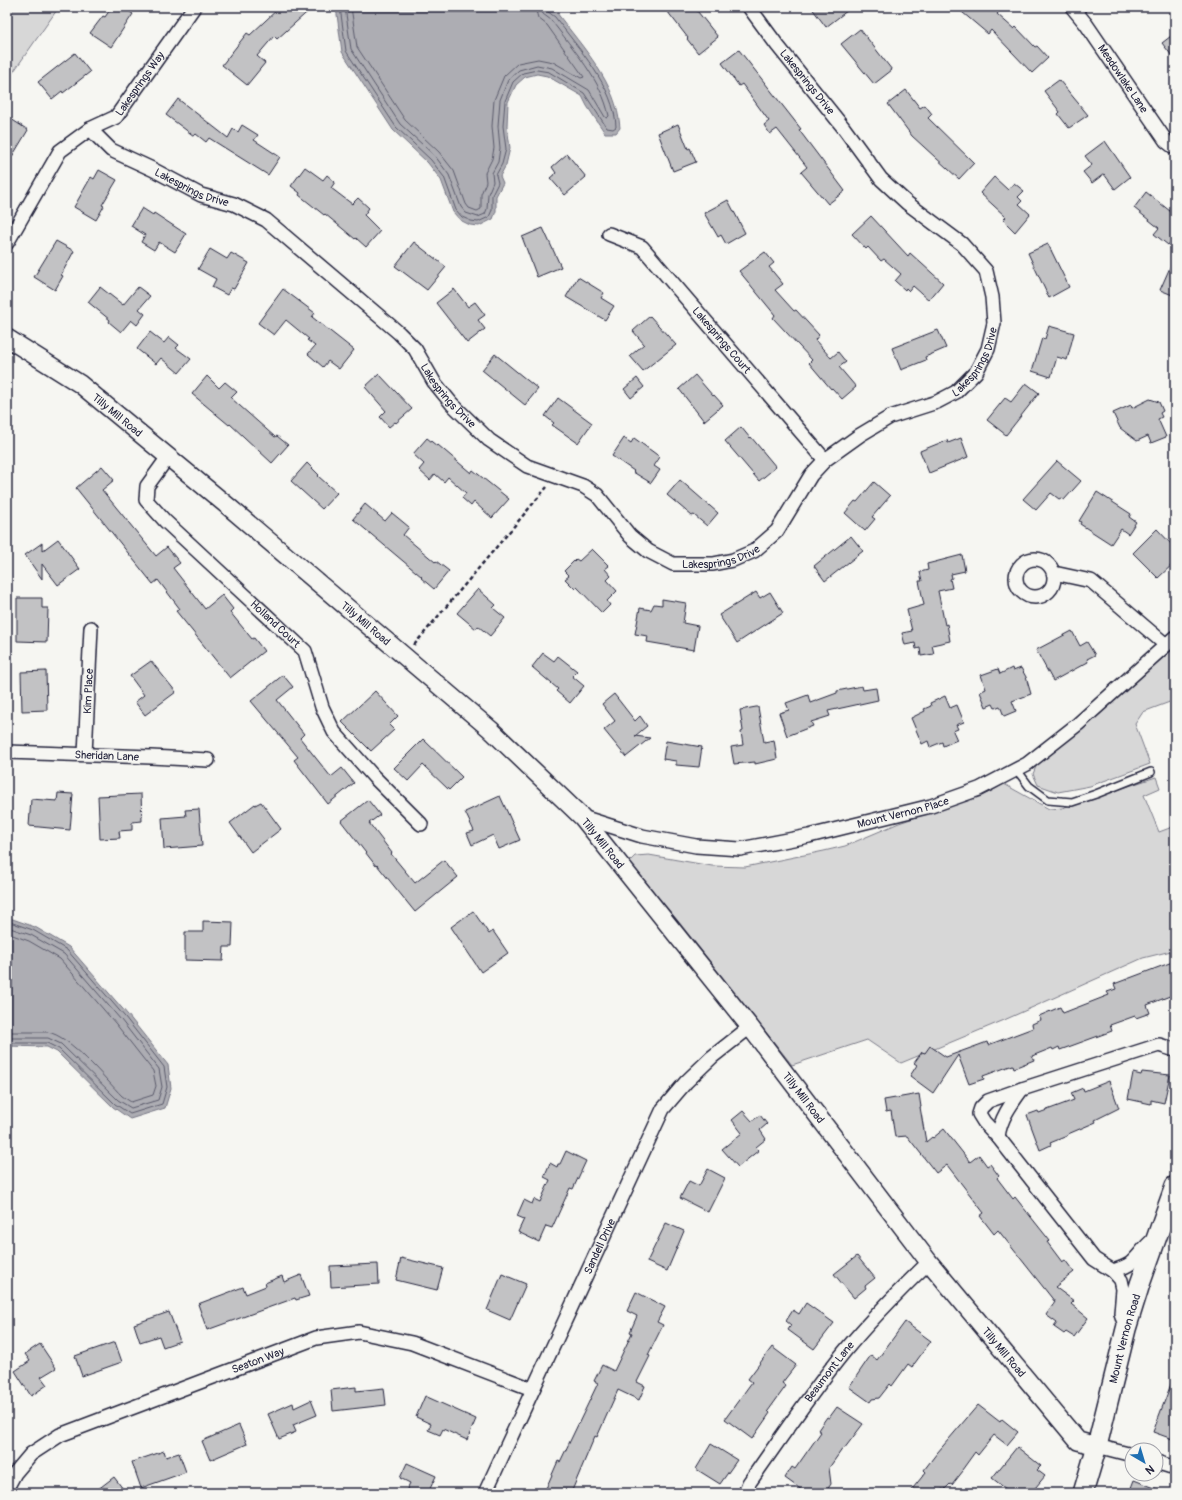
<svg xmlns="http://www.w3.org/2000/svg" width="1182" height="1500" viewBox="0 0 1182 1500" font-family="Pangolin,sans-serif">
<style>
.green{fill:#d7d7d7;stroke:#7c7c89}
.water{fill:#adadb3;stroke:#757583}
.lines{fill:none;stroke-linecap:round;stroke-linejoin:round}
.shore{stroke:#5a5a6b;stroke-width:1}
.building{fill:#c2c2c4;stroke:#22223b}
.service-casing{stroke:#22223b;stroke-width:10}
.minor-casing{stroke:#22223b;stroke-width:16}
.tertiary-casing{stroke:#22223b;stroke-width:20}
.secondary-casing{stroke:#22223b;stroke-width:22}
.path{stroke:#22223b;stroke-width:2.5;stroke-dasharray:4 3;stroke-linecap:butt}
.service{stroke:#f6f6f2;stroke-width:7}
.minor{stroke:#f6f6f2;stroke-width:13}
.tertiary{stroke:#f6f6f2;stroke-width:17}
.secondary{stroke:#f6f6f2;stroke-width:19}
.labels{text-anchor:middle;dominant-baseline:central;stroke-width:3;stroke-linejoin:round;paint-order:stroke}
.street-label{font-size:11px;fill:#22223b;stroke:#f6f6f2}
</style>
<rect width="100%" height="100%" fill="#f6f6f2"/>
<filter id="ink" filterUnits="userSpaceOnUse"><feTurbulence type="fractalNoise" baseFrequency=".025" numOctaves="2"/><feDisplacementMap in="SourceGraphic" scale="8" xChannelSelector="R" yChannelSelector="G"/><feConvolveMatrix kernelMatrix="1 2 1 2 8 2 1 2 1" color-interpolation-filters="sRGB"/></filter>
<g filter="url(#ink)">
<path class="green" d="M7,7H59L7,81Z
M1175,647V700L1143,712L1135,724L1150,764L1090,786L1058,792L1038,785L1033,774L1037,764L1114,701Z
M1156,777L1160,788L1144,795L1159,832L1175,826V950L1143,958L1002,1021L901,1063L867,1040L792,1065L678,921L629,862L635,856L649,855L712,866L745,867L824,851L845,846L899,823L990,792L1004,784L1049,809L1062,808Z"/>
<path class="water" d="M336,7H547L557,13C583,48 617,83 620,128L616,133H605L587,106L582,96L547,76L537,74L525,77L516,85L508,102L507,126L510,148L506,165L500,176L503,183L496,196V211L493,219L479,226L470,225L460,220L453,212L441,180L428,163L393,130L342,52Z
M7,917L35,927L69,947L128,1015L168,1065L171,1088L165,1108L130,1119L113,1107L57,1052L47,1047L7,1046Z"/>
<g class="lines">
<path class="shore" d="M340,7L346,51L396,127L431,160L444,177L456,210L462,217L471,221L478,222L489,217L492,210V195L498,183L496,175L502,164L506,149L503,126L505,101L513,82L523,73L537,70L549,72L584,93L607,128L613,129L616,127C615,87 577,47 555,17L547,11L546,7
M345,7L351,49L400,124L435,156L449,175L461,207L466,213L478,217L485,214L487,209L488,194L493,182L492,173L498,162L500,148L498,126L500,100L508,80L519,70L537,65L552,68L589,90L605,117L607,118L609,116C602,81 573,49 551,20L543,14L541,7
M351,7L357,47L405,120L439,152L454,171L466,204L469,208L477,211L481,209V194L486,182L485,173L492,159L494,148L492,126L494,100L504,76L518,63L538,59L553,62L581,78L584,77L547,25L538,18L535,7
M7,921L33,930L67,950L125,1017L164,1067L167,1087L162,1104L130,1114L115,1104L59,1049L47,1043H7
M7,927L31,935L64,954L121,1020L159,1069L162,1087L158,1100L131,1108L118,1100L61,1044L48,1038H7
M7,933L29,941L60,959L116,1024L153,1071L156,1086L153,1095L131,1102L122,1096C105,1079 70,1035 47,1032H7"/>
</g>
<path class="building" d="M112,7H123L133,14L111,47L90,33L103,16L105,17Z
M280,7H313L277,39L274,36L257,56L265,63L247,85L222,65L247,33L250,35Z
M664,7H694L718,37L698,53L687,39L688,38Z
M811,7H852L826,27Z
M956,7H1003L997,14L1014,29L1016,27L1035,47L1037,46L1048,58L1032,73L991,30L988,34Z
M860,29L892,70L874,84L841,44Z
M1175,33V60L1162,43Z
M739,50L801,129L799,130L808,142L845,191L828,204L801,172L807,167L777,129L770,134L764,125L769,121L742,84L739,86L722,63Z
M75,53L90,72L63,93L62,91L52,99L38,82Z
M1059,80L1088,115L1069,128L1058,114L1060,112L1044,91Z
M906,90L920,108L925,105L932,114L928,118L974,163L959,179L912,136L888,104Z
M178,99L228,138L233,129L238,132L242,125L258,135L254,140L280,157L268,175L209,138L206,142L196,134L194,136L166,115Z
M11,119L28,130L7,165V126Z
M678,124L688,149L690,148L696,162L673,171L658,133Z
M1105,141L1130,177L1115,189L1104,174L1092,183L1083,172L1092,165L1085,156Z
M567,154L586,177L565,195L550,178L556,173L552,167Z
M305,167L323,180L327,175L335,182L331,188L352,204L358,198L369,208L364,215L380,231L366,247L356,238L355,239L325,214L324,215L299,195L300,193L291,186Z
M99,170L117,180L102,205L104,206L96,220L74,207L91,177L94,179Z
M994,177L1008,190L1014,183L1024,191L1018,197L1022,201L1019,204L1030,214L1015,232L1003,220L1006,217L980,193Z
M1146,192L1175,215V237L1168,245L1154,234L1159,228L1134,208Z
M728,200L745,233L726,244L721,235L718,237L717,235L704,213Z
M142,208L153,215L154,213L186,234L175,252L159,242L154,250L141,242L145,235L131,226Z
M871,216L908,256L910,253L943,283L929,300L913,286L909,291L906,288L905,290L895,281L901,274L884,259L881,261L868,247L866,249L852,234Z
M543,228L561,267L537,277L522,237Z
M56,241L74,251L61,275L63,276L55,290L34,277Z
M414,242L446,267L427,290L395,266Z
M1048,244L1069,287L1049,298L1028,253Z
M210,249L227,259L231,253L249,263L234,289L231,288L227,295L212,287L216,279L198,269Z
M765,252L774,263L769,267L783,284L775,290L794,311L796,310L819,335L815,340L831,358L838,352L846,362L839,367L856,387L842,399L832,388L831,389L809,363L812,360L773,318L775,315L739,271Z
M1175,256V296L1160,290Z
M578,277L604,293L601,298L614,306L605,320L566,297Z
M100,287L123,305L138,287L150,296L139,309L145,314L137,325L131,320L121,332L109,322L110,320L88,302Z
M283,289L315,313L312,317L354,350L339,369L328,361L323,367L308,354L315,346L307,340L309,339L286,320L274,335L258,323Z
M454,289L468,307L475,302L485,315L478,320L485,329L467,343L436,303Z
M650,316L676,345L643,371L630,356L644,344L633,331Z
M1049,326L1074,333L1067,360L1057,357L1051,377L1032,371L1042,338L1045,339Z
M938,330L946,348L925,357L926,360L901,370L892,348Z
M150,332L164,343L169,337L179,345L176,348L191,359L179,373L161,358L156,364L137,349Z
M495,354L538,389L525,405L482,370Z
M379,374L412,409L396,423L395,422L389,427L380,417L386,411L365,387Z
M695,375L713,396L714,395L723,405L704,421L679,389Z
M207,376L219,388L225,382L237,392L231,398L275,437L277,436L288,445L272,463L230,424L229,425L192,394Z
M637,378L644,387L631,398L624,389Z
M1026,383L1039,393L1006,435L987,420L1005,398L1011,402Z
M558,398L592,423L578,443L552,425L554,423L545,416Z
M1150,399L1159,402L1163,411L1160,413L1162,417L1158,419L1166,437L1151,443L1148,436L1137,441L1120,428L1113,413L1131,405L1132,408Z
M741,427L750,438L751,437L776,467L759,481L725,441Z
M427,438L437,446L438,445L471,473L473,470L509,499L492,518L474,502L471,506L462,498L466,493L448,477L444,482L435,474L430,480L419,470L424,464L413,454Z
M624,438L631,443L634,438L660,457L654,466L660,470L651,483L633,472L634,471L612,456Z
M961,438L968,457L929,473L920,451L947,440L948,443Z
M1057,461L1081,481L1064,500L1061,498L1059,499L1051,493L1036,510L1023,499Z
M307,463L319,475L318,476L337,493L322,509L291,481Z
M102,466L114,480L102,490L156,556L167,547L180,563L173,568L205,609L222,595L233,609L230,612L252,639L254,638L264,651L230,678L176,611L180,609L158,580L153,584L76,488Z
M680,480L718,513L707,526L694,515L692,516L667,495Z
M874,482L890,496L872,517L875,519L865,531L845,513L855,501L857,502Z
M1097,492L1131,514L1129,517L1136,522L1128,534L1121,529L1111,544L1080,524L1081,522L1079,521Z
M365,504L385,521L392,513L409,527L403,535L435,562L436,561L449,571L434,589L421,578L422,577L353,519Z
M1157,529L1175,548V562L1158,578L1133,553Z
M851,536L863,551L825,581L814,566Z
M58,539L80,569L58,585L42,564V579L25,555L42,543V551Z
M592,549L609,566L605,569L611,576L607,580L617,591L607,601L610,605L602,613L577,587L575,589L565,579L569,576L564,571L576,559L579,561Z
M962,555L965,571L951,574L952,578L950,579L952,588L938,591L945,625L947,624L950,641L932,645L934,654L921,656L920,648L916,649L915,643L905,645L902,633L912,631L907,610L924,605L919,581H922L920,572L928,570L927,564Z
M478,589L496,605L493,608L505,618L490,636L478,626L476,629L457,613Z
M756,592L760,598L770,592L783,613L737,643L719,615Z
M17,598H42V608H48L47,642L17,641Z
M662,599L686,603L683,623L698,626L694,650L647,642L648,636L635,634L640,608L651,610L654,604L662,605Z
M1072,631L1080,646L1087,642L1095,655L1087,659L1088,662L1053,681L1036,650Z
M543,653L554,661L558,656L577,671L572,676L584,686L570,703L556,691L558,689L532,667Z
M151,661L176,692L145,715L135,702L144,695L130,676Z
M1012,668L1013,671L1021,668L1026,677L1031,694L1012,701L1016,711L1004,716L1000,706L995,708L993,704L986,707L980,692L986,689L981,675L998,669L1000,674Z
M46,671L47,710L22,711L21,672Z
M283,675L293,687L277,700L304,734L300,738L331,777L342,768L354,783L328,804L294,760L298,757L251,701Z
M862,686L863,690L876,688L878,700L828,711L830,716L811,722L813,726L787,736L779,713L789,710L786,703L808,695L810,703L837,693V691Z
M375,691L398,716L389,725L394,730L371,751L342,722Z
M614,694L635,721L640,716L647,726L635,736L650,738L626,757L604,730L615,721L602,704Z
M945,696L950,708L957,705L964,722L956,725L958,729L953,731L957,740L943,746L942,742L930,747L928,741L922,744L911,718L925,711L924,709L931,706L930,703Z
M756,707H758L764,742L774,740L777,759L755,764V762L734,764L731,747L743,745L741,732L743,731L740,710Z
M423,739L462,777L449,790L423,765L408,781L394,768Z
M666,741L702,747L699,767L676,765V761L663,759Z
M58,793L73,794L70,830L29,826L31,799L57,801Z
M141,794L142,821L132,822V830L119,831L120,838L100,839L98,796Z
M500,796L520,840L499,849L493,835L472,845L467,833L474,831L465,812Z
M368,800L380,815L369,823L392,853L391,854L415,883L444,860L458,877L415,912L377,865L376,866L341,821Z
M261,802L281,829L251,852L230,823L255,804V805Z
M199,809L202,846L164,849L162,818L186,816L185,810Z
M473,911L489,934L493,931L508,953L481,972L451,927Z
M203,921L233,922L232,947H224L223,961L185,960V932H203Z
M1175,961V994L1147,1005L1150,1013L1136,1018L1135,1016L1110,1025L1112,1031L1060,1050L1059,1047L1053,1050L1052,1048L1032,1056L1034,1060L1014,1068L1013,1065L983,1076L984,1079L969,1084L958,1055L933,1093L910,1076L917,1065L914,1063L922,1052L925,1053L930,1046L946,1057L987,1042L988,1045L1033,1028L1032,1024L1041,1020L1039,1016L1060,1007L1063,1013L1109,995L1107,992L1116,989L1114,984Z
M1142,1072L1170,1075L1164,1103L1151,1100V1104L1128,1099L1133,1073L1141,1075Z
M1109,1081L1119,1108L1095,1120L1096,1122L1068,1134L1067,1136L1050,1143L1051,1145L1040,1150L1027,1115L1038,1111L1039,1113L1074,1100L1071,1093L1083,1088L1084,1091Z
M919,1094L921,1107H920L926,1142L932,1137L933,1138L944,1129L970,1162L979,1155L987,1166L990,1164L999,1176L997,1178L1013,1199L1015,1197L1050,1241L1047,1242L1062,1262L1065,1260L1074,1272L1055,1287L1074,1301L1071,1304L1088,1318L1074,1337L1066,1332L1064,1334L1054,1327L1057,1323L1046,1315L1055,1302L998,1230L994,1234L980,1216L984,1213L947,1165L936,1173L907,1136L895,1137L891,1111L886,1112L884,1100Z
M743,1111L752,1121L760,1115L767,1124L760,1130L766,1139L756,1147L759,1150L738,1167L722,1149L742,1133L732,1120Z
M566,1151L586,1161L573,1189L570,1188L552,1228L546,1226L539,1242L518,1232L524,1219L517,1216L524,1200L532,1204L534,1199L540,1202L550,1180L544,1177L550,1163L557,1167L558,1164H560Z
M708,1169L725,1178L708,1212L680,1198L689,1181L699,1186Z
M666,1223L684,1231L667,1271L647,1262Z
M857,1256L875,1278L865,1286L866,1288L854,1298L834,1274Z
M401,1258L443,1268L437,1290L396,1280Z
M378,1264L379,1284L331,1287L330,1266Z
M502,1274L526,1284L510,1320L487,1310Z
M301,1275L309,1296L296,1300L295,1298L207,1330L198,1304L243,1287L246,1294L266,1286L265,1283L282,1276L284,1282Z
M636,1292L665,1307L657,1322L663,1325L648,1355L650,1356L637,1382L645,1386L639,1400L618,1390L597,1437L595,1436L571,1493H544L558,1461L560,1462L598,1383L594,1381L602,1365L614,1371L632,1333L630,1332L637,1316L627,1311Z
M806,1303L834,1323L814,1349L788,1330L791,1325L786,1321L793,1310L799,1314Z
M169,1312L180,1341L163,1347L159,1336L140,1342L134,1324Z
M905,1322L931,1341L912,1367L908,1364L892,1386L890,1384L879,1398L872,1399L870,1402L849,1387L871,1355L877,1360Z
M115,1342L122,1362L82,1376L75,1356Z
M40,1344L56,1368L41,1377L47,1385L31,1396L15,1371L30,1361L25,1354Z
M772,1347L796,1365L782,1383L786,1386L768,1411L770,1413L752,1439L725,1419L752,1382L748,1379Z
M1174,1376H1175V1440L1153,1432Z
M356,1387V1391L384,1388L386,1405L333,1411L331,1390Z
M425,1396L476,1419L467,1440L443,1429L440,1435L428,1430L431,1424L416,1417Z
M311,1400L317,1415L293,1425L296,1432L279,1439L268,1414L293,1403L294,1408Z
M978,1405L1000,1422L1002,1419L1018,1432L1007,1445L994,1435L978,1455L975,1452L962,1470L963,1471L952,1485L950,1484L944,1490L942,1489L939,1493H909L926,1472L924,1470L937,1453Z
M837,1407L863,1424L844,1449L843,1448L829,1468L831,1484L825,1493H806L785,1478L792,1467L795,1469L821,1432L818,1430L820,1427L827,1417L829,1418Z
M239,1425L247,1444L210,1460L202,1441Z
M711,1444L737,1460L720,1484L696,1469Z
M1017,1447L1041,1466L1037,1470L1045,1476L1031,1493H1011L992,1478Z
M164,1451L166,1457L179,1453L186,1472L141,1488L132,1462Z
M407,1463L436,1476L428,1493H405L410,1483L400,1478Z
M114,1477L126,1493H93Z
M1134,1480L1165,1492V1493H1129Z"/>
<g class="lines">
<g class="service-casing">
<path id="service" d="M1017,770L1029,786L1048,800L1072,802L1096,794L1151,772"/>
</g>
<g class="minor-casing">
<g id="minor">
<path id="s1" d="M1072,7L1086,24L1166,141L1175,148"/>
<path id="s2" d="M90,129L111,150L152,169L201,195L234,204L266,220L399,333L415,349L434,382L452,404L489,440L527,466L583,486L597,495L630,536L648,551L673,564H713L733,560L754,551L777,531L811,475L825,460L860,435L890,417L937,402L956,392L976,372L988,349L994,323L992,297L986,271L962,244L907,203L881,179L843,127L777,45L749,7"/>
<path id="s3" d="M609,234L642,247L825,460"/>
<path id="s4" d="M7,243L60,151L90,129L116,117L194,7"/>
<path id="s5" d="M168,457L147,486L146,500L165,521L305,651L322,707L334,732L374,777L421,824"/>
<circle cx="1035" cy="578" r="19"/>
<path d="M1054,573L1091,581L1166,645"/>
<path id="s6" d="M7,752L151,757L208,760"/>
<path id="s7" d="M85,754L91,628"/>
<path id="s8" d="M582,817L642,836L696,846L740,849L809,836L931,806L979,789L1027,764L1078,724L1175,637"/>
<path d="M998,1137C1000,1119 1011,1104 1022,1089"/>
<path d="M1113,1271C1119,1269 1126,1267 1131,1263C1139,1256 1144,1247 1153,1240"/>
<path d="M1126,1329L1121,1313L1123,1289L1121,1280L1113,1271L1094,1259L998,1137L984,1122L979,1114L981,1108L988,1101L1022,1089L1159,1045L1175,1050"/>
<path d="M1097,1446L1132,1455"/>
<path d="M1156,1462L1175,1468"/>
<path id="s9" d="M7,1488L15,1473L31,1454L60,1435L316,1338L359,1332L412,1343L532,1389"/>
<path id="s10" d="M485,1493L663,1109L686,1082L712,1057L750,1027"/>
<path id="s11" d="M745,1493L749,1483C780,1439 810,1394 844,1352C870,1320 899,1291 929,1262"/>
</g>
</g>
<g class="tertiary-casing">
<g id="tertiary">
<path id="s12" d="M7,338L80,384L229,507L490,729L582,817L750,1027L929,1262L1078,1441L1097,1446"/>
</g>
</g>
<g class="secondary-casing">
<g id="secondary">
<path id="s13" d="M1083,1493L1097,1446L1126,1329L1140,1284L1175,1186"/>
</g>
</g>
<path class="path" d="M414,645L547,487"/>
<use href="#service" class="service"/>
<use href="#minor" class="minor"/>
<use href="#tertiary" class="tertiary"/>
<use href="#secondary" class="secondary"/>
</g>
</g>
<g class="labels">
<g class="street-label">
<text stroke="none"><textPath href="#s1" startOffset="88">Meadowlake Lane</textPath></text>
<text transform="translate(807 82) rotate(51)">Lakesprings Drive</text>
<text stroke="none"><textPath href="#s4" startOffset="213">Lakesprings Way</textPath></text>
<text stroke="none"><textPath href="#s2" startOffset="119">Lakesprings Drive</textPath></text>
<text stroke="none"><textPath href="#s3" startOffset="158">Lakesprings Court</textPath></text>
<text stroke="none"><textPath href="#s2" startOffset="1127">Lakesprings Drive</textPath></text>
<text stroke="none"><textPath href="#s2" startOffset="455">Lakesprings Drive</textPath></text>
<text stroke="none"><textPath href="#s12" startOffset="135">Tilly Mill Road</textPath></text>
<text stroke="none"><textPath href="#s2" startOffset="791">Lakesprings Drive</textPath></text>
<text stroke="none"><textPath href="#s5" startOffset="229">Holland Court</textPath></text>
<text stroke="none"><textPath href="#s12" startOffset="459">Tilly Mill Road</textPath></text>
<text stroke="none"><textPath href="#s7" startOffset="63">Kim Place</textPath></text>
<text stroke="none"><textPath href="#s6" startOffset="100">Sheridan Lane</textPath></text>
<text stroke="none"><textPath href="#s8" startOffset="329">Mount Vernon Place</textPath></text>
<text stroke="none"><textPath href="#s12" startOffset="783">Tilly Mill Road</textPath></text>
<text stroke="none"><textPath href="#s12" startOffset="1107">Tilly Mill Road</textPath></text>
<text stroke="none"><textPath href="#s10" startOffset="272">Sandell Drive</textPath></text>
<text stroke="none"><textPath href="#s13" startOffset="160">Mount Vernon Road</textPath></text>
<text stroke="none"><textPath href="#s12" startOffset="1431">Tilly Mill Road</textPath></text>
<text stroke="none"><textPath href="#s9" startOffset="288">Seaton Way</textPath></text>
<text stroke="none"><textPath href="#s11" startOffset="148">Beaumont Lane</textPath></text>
</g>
</g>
<rect width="1182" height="1500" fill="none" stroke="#f6f6f2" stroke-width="24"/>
<rect x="12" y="12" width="1158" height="1476" fill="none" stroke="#22223b" stroke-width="1.5" filter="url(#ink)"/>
<g transform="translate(1144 1462) rotate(142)"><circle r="19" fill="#f6f6f2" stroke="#a1a1a9"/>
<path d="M0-3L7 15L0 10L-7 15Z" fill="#1f6fb2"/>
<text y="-6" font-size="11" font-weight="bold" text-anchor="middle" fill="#22223b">N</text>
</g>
</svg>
